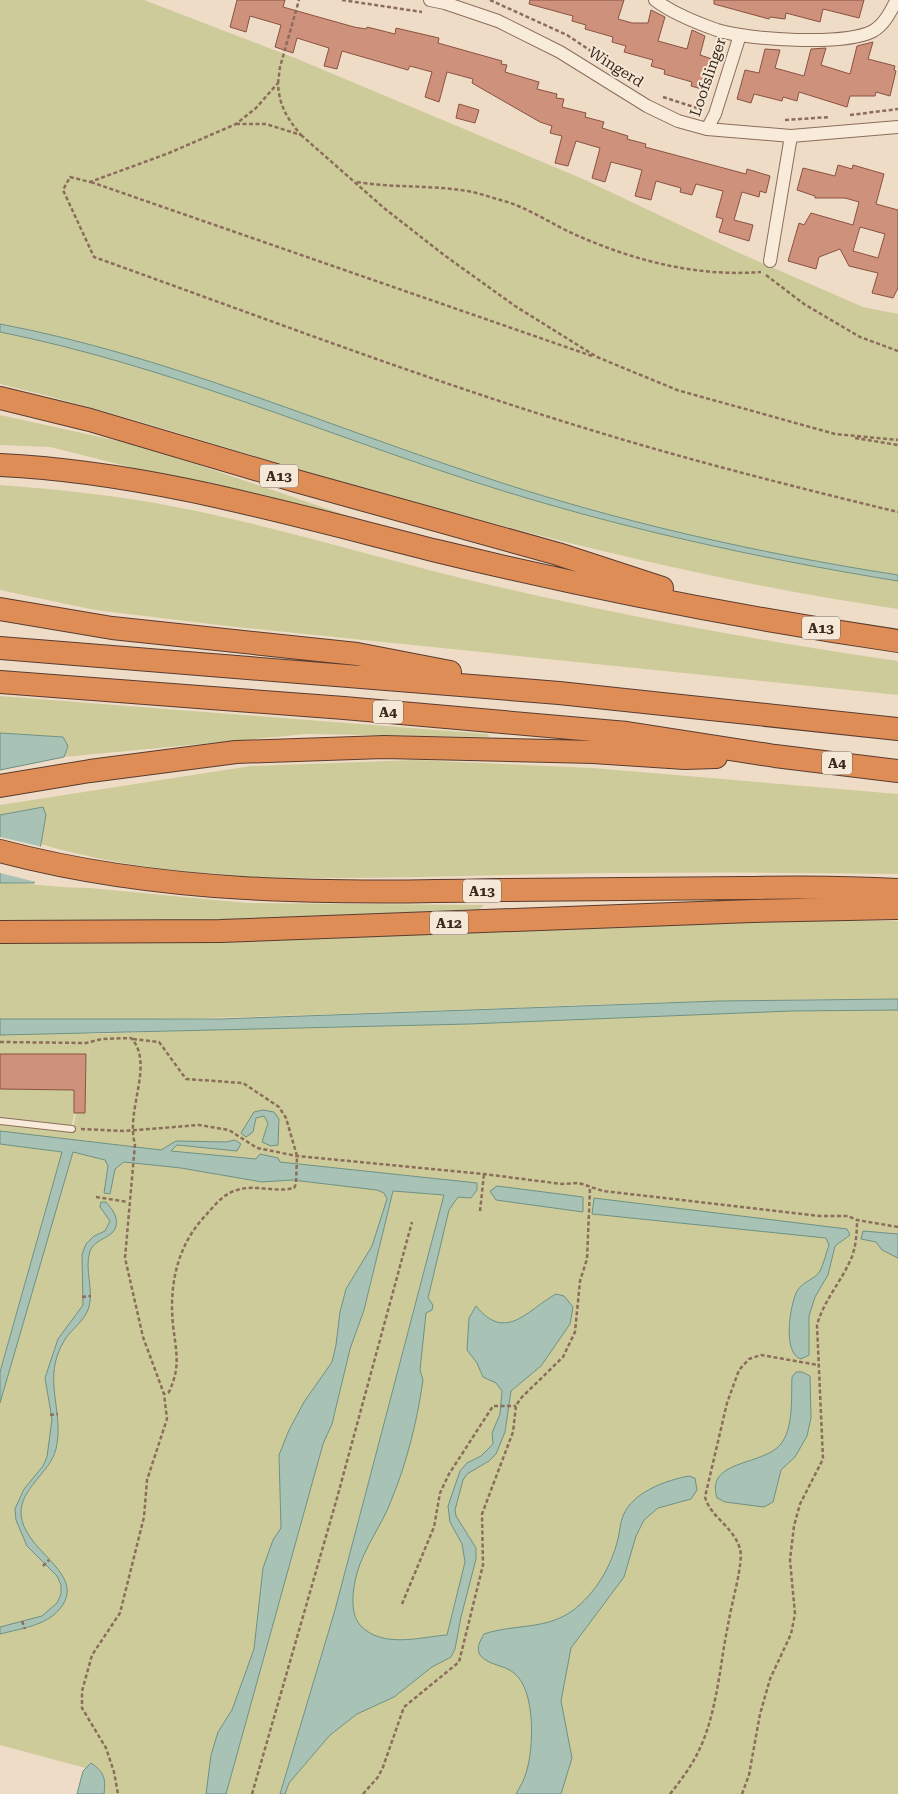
<svg xmlns="http://www.w3.org/2000/svg" width="898" height="1794" viewBox="0 0 898 1794" font-family="'Roboto Serif',serif">
<style>
.green{fill:#cecb9a;fill-rule:evenodd}
.water{fill:#a8c3b6;stroke:#6e9183}
.pier{fill:#efdcc6}
.building{fill:#cd917c;stroke:#8a5241;fill-rule:evenodd}
.lines{fill:none;stroke-linecap:round;stroke-linejoin:round}
.lane-casing{stroke:#8b6d5b;stroke-width:8}
.street-casing{stroke:#8b6d5b;stroke-width:14}
.highway-casing{stroke:#593c30;stroke-width:24}
.path{stroke:#8b6d5b;stroke-width:2.5;stroke-dasharray:4 2.5;stroke-linecap:butt}
.lane{stroke:#f9ebda;stroke-width:6}
.street{stroke:#f9ebda;stroke-width:12}
.highway{stroke:#de8d57;stroke-width:22}
.labels{text-anchor:middle;dominant-baseline:central;stroke-width:4;stroke-linejoin:round;paint-order:stroke}
.shield{fill:#f6e8d6;stroke:#736256;stroke-width:1}
.shield-label{font-size:14px;font-weight:bold;fill:#3b281f}
.street-label{font-size:15px;fill:#3b281f;stroke:#f6e8d6}
</style>
<rect width="100%" height="100%" fill="#efdcc6"/>
<path class="green" d="M0,0H144L295,58L583,179L737,252L863,307L898,314V575C757,553 614,521 478,475C320,423 164,355 0,324Z
M0,332C165,365 319,432 478,483C615,527 756,558 898,581V609C725,584 553,541 385,494C256,459 130,415 0,384Z
M0,415L146,447L360,520L158,474L50,447L0,445Z
M0,485C52,489 104,494 155,503C267,523 376,558 486,584C622,616 760,641 898,661V695L227,626L95,610L0,590Z
M0,696L488,734L489,737L307,734L64,757L68,746L63,737L0,733Z
M416,760L593,768L898,794V874C767,872 636,872 505,875C353,878 188,888 41,844L46,815L43,807L0,815V805L251,766Z
M0,883C30,883 60,888 90,888L247,903L484,905L480,909C320,916 160,925 0,920Z
M787,921H898V999C598,998 300,1023 0,1019V943L150,942L366,937L579,927Z
M898,1005V1794H283L343,1594L449,1189L394,1184L221,1794H82L89,1769L0,1745V1390L69,1145L0,1137V1025L93,1034ZM90,1045L72,1133H70Z
M0,1144L62,1152L0,1371Z
M393,1191L444,1195L335,1610L280,1794H226L323,1444L332,1424L350,1348L364,1310Z"/>
<path class="water" d="M0,324C164,355 320,423 478,475C614,521 757,553 898,575V581C756,558 615,527 478,483C319,432 165,365 0,332Z
M0,733L63,737L68,746L64,757L0,770Z
M43,807L46,815L34,883H0V815Z
M898,999V1010L791,1011L469,1024L0,1035V1019H221L719,1001Z
M263,1110L274,1112L279,1119L278,1145L271,1146L262,1142L268,1123L264,1116L256,1118L253,1132L246,1137L241,1133L254,1112Z
M0,1131L161,1150L176,1141L226,1142L235,1140L241,1144L237,1151L177,1145L171,1151L256,1159L260,1154L278,1158L280,1162L477,1183V1190L471,1198L458,1197L449,1210L428,1298L433,1305L432,1310L426,1313L420,1370L423,1380C417,1422 407,1462 391,1501C382,1525 364,1548 357,1573C353,1588 349,1612 360,1625C382,1649 420,1637 447,1635L465,1562L462,1544L450,1522L448,1506L460,1471L467,1463L481,1456L493,1444L492,1433L500,1414L502,1391L496,1383L483,1377L477,1363L467,1350L469,1318L476,1306C506,1343 527,1310 556,1294L564,1296L573,1307L570,1324L541,1366L511,1391L505,1432L496,1454L489,1461L467,1474L463,1480L455,1510L456,1516L476,1548V1559L461,1617L455,1649L451,1657L432,1667L394,1697L357,1714L330,1735L289,1783L285,1794H280L335,1610L444,1195L393,1191L364,1310L350,1349L332,1424L323,1444L226,1794H206L211,1755L218,1732L232,1710L254,1649L263,1568L273,1540L281,1528L279,1455L289,1430L304,1402L332,1362L336,1345L340,1312L346,1289L372,1246L387,1199L384,1193L377,1190L292,1180L262,1182L181,1168L124,1162L115,1169L110,1194L104,1193L108,1166L105,1160L73,1152L0,1403V1372L62,1152L0,1144Z
M497,1186L583,1197V1212L496,1200L490,1191Z
M594,1198L847,1229L850,1235L835,1246L828,1275L815,1297L809,1316V1355L801,1359C782,1353 790,1305 797,1291C803,1281 816,1279 820,1271C824,1263 826,1253 829,1245L826,1238L592,1214Z
M101,1202H106C112,1209 118,1216 116,1226C114,1238 95,1238 90,1251C84,1270 94,1289 89,1307C85,1321 71,1329 64,1341C41,1379 65,1411 56,1449C50,1473 20,1488 21,1514C23,1549 79,1570 65,1601C53,1625 23,1628 0,1634V1627L42,1616L57,1603L61,1594V1585L57,1576L27,1546L16,1520L15,1509L24,1489L43,1466L47,1457L52,1419L45,1378L58,1339L83,1305L82,1254L86,1244L94,1236L105,1231L110,1221L100,1207Z
M863,1231L898,1234V1258L882,1250L876,1242L861,1239Z
M796,1372H802L810,1376L811,1418L807,1436L795,1457L781,1470L773,1502L764,1507L725,1502L717,1498C705,1460 761,1466 780,1445C794,1429 791,1397 792,1377Z
M689,1476L695,1478L697,1490L691,1499L658,1508L644,1520L636,1536L624,1577L571,1648L561,1701L572,1758L561,1794H516C520,1787 524,1780 526,1773C534,1749 536,1690 514,1673C505,1665 487,1665 480,1655C476,1648 480,1641 484,1634C513,1624 546,1630 572,1611C596,1593 611,1567 618,1539C620,1531 620,1523 623,1516C632,1492 667,1480 689,1476Z
M91,1763C104,1772 106,1778 104,1794H77L83,1771Z"/>
<path class="pier" d="M0,837L43,847L36,882L0,873Z"/>
<path class="building" d="M237,0H285L283,7L354,27L366,29L367,27L395,34L396,28L439,38L438,43L502,61L501,64L507,65L505,72L539,82L537,89L557,94L556,98L564,99L562,107L586,113L585,117L604,122L602,128L628,136L627,139L646,144L645,147L746,174L747,169L770,176L766,193L760,191L759,197L742,192L734,220L753,225L749,241L719,232L723,219L716,217L723,191L696,184L692,195L680,192L681,188L656,181L651,200L635,196L642,170L611,162L605,182L592,178L600,148L576,141L568,166L555,163L562,136L550,133L552,126L540,122L472,83L473,79L447,72L439,102L425,97L432,72L410,66L408,70L342,51L337,69L324,66L329,48L297,38L293,53L275,47L281,25L250,16L246,32L230,27Z
M530,0H624L618,19L632,23H648L651,10L665,17L658,41L687,49L692,30L705,36L700,55L712,59V63L705,90L691,86L692,82L664,74L665,70L651,66L653,60L624,52L626,46L612,42L613,37L585,29L586,25L572,21L573,16L529,4Z
M714,0H864L859,18L823,9L820,22L786,13L785,19L770,17L769,19L714,4Z
M873,42L868,59L895,66L894,70L896,71L890,96L876,92L875,96H850L847,107L799,92L797,101L783,97L782,101L754,94L751,103L737,99L745,70L759,73L765,49L780,50L775,68L804,76L811,49L826,48L821,65L850,74L857,46Z
M459,104L479,110L475,123L456,118Z
M838,165L852,169L853,165L884,174L876,204L898,210V288L893,298L872,293L878,273L849,266L840,249L819,257L816,269L788,261L799,223L804,225L811,213L853,225L859,202L845,198H815V196L797,190L803,168L835,176ZM860,227L885,234L878,258L853,251Z
M0,1054H86L85,1113H74V1090L0,1089Z"/>
<g class="lines">
<g class="lane-casing">
<path id="lane" d="M0,1121L72,1129"/>
</g>
<g class="street-casing">
<path id="street" d="M430,0L445,3L498,21L560,52L647,106L678,121L707,129L791,136L898,127
M655,0C672,13 697,23 717,30C748,40 845,46 873,31C884,25 891,11 896,1
M707,129L715,114L740,35
M770,261L791,136"/>
</g>
<g class="highway-casing">
<path id="highway" d="M0,398L90,420L296,481L558,554L662,588
M0,465C149,472 293,515 437,551C589,588 743,618 898,641
M0,609L112,628L357,654L450,672
M0,648L559,693L898,729
M0,682L344,708L627,733L775,756L898,771
M0,786L90,771L236,752L384,747L593,752L685,758L716,757
M0,851C162,894 329,894 495,890C578,889 661,888 744,888C795,887 847,887 898,890
M0,932L220,931L752,911L898,908"/>
</g>
<path class="path" d="M342,0L422,12
M490,0L567,35L633,79
M278,83L280,67L299,0
M663,97L703,110
M850,115L898,109
M785,120L830,117
M236,124H266L301,135C287,118 279,106 278,83L256,108L236,124L169,153L90,182L70,177L63,190L94,257C259,316 423,379 591,430C692,461 795,487 898,512
M301,135L384,208L444,255L515,306L597,357L677,390L835,434L898,440
M91,182L592,356
M357,182C394,188 431,185 467,191C480,193 492,198 504,201C529,208 553,225 576,235C635,261 697,277 761,272
M766,275L804,304L860,337L898,351
M855,438L898,445
M133,1039L159,1042L186,1079L243,1083L279,1107L286,1118L297,1156L296,1184L294,1188C276,1193 255,1184 237,1190C223,1194 214,1206 205,1216C177,1246 169,1285 173,1325C176,1352 181,1366 169,1392L164,1394
M0,1042L86,1043L102,1039L131,1038C155,1063 125,1111 135,1144L125,1258L143,1337L164,1394L167,1419L147,1480L144,1517L120,1613L92,1655L82,1691V1708L106,1748L114,1772L118,1794
M81,1129L124,1131L199,1125L229,1130L257,1148L297,1156L484,1174L562,1184L579,1183L603,1191L820,1216H848L857,1220L898,1227
M96,1197L128,1202
M480,1211L484,1174
M82,1297L91,1296
M50,1415L58,1414
M43,1566L49,1560
M402,1604L434,1527L440,1493L449,1474L493,1406H516
M22,1621L25,1629
M252,1794L337,1498L412,1222
M363,1794L378,1777L383,1767L404,1707L459,1662L483,1565L482,1514L513,1432L516,1406L520,1399L563,1357L575,1332L580,1281L587,1259L590,1188
M670,1794C682,1779 693,1764 701,1746C718,1707 720,1662 729,1620C731,1605 744,1562 740,1549C734,1527 711,1518 705,1497L727,1403L739,1370L749,1359L761,1355L818,1365
M742,1794L749,1775L760,1714L770,1679L791,1634L795,1614L790,1560L794,1526L800,1504L823,1459L817,1325C824,1300 841,1282 851,1259C856,1247 857,1233 857,1220"/>
<use href="#lane" class="lane"/>
<use href="#street" class="street"/>
<use href="#highway" class="highway"/>
</g>
<g class="labels">
<g class="shield">
<rect x="260" y="464.5" width="38" height="23" rx="4"/>
<rect x="802" y="616.5" width="38" height="23" rx="4"/>
<rect x="373" y="700.5" width="30" height="23" rx="4"/>
<rect x="822" y="751.5" width="30" height="23" rx="4"/>
<rect x="463" y="879.5" width="38" height="23" rx="4"/>
<rect x="430" y="911.5" width="38" height="23" rx="4"/>
</g>
<g class="shield-label">
<text x="279" y="476">A13</text>
<text x="821" y="628">A13</text>
<text x="388" y="712">A4</text>
<text x="837" y="763">A4</text>
<text x="482" y="891">A13</text>
<text x="449" y="923">A12</text>
</g>
<g class="street-label">
<text transform="translate(616 67) rotate(32)">Wingerd</text>
<text transform="translate(708 77) rotate(-71)">Loofslinger</text>
</g>
</g>
</svg>
